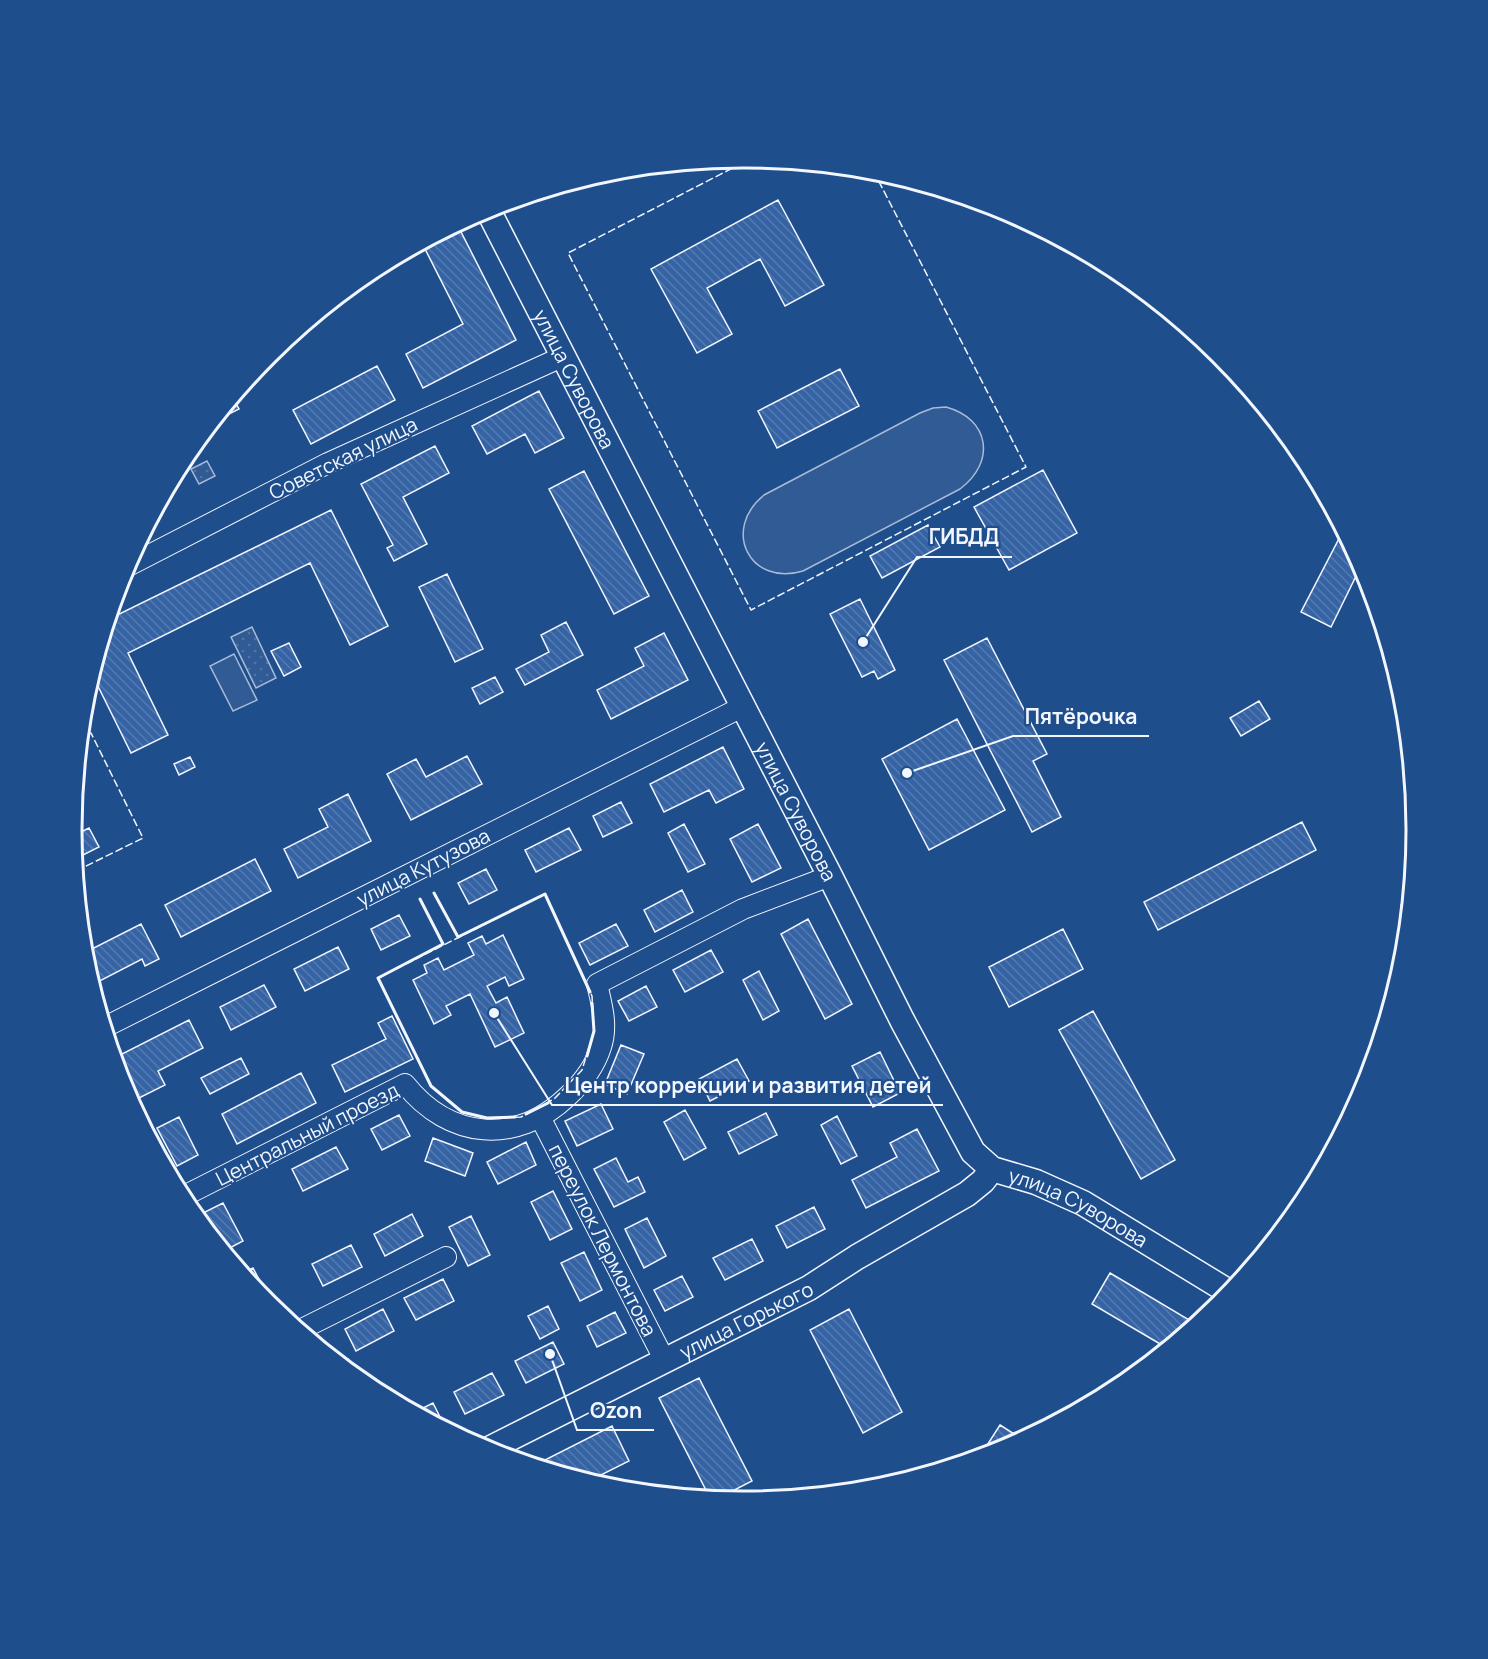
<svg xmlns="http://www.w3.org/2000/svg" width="1488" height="1659" viewBox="0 0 1488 1659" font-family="Manrope,sans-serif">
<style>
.green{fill:url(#green-dots);stroke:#a8bbd7;stroke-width:1.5}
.pitch{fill:#305b95;stroke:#a8bbd7;stroke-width:1.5}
.building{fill:url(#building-back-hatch);stroke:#f2f6ff;stroke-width:1.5}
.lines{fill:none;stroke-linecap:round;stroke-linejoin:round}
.minor-casing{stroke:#f2f6ff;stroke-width:22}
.major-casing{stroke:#f2f6ff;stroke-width:27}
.minor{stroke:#1f4e8c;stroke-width:20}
.major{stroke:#1f4e8c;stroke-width:24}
.fence{stroke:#f2f6ff;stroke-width:1.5;stroke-dasharray:8 3;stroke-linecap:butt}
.wall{stroke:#f2f6ff;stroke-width:3}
.labels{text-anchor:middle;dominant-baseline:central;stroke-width:4.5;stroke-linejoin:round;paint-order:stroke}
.street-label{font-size:20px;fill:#f2f6ff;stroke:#1f4e8c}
.rim{fill:none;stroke:#f2f6ff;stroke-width:3}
.leader{fill:none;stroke:#f2f6ff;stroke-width:2}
.callout-dot{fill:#f2f6ff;stroke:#1f4e8c;stroke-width:2}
.callout-label{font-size:21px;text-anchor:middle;font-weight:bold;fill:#f2f6ff;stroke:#1f4e8c;stroke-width:4.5;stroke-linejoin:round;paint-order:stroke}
</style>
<defs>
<pattern id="green-dots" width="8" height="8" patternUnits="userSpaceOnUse" patternTransform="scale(1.5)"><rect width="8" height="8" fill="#305b95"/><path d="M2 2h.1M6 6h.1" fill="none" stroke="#4e73a5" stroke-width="1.8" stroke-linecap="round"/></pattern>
<pattern id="building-back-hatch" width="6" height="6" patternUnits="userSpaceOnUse" patternTransform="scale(1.5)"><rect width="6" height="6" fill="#3563a3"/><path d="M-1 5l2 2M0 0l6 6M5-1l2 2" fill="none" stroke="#537ab1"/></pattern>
</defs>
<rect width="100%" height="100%" fill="#1f4e8c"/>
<path class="green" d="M207,461L215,476L199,484L191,469Z
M252,627L276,678L256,688L231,637Z"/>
<path class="pitch" d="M946,407C990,419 996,462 960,489L803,571C750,587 721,530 764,495L920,413L933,408Z
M234,654L257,700L233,711L210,666Z"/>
<path class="building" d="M778,200L824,285L785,306L760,259L707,288L732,334L697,353L651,269Z
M457,224L516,340L423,388L406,354L463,324L422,243Z
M296,332L299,340L267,356L269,354Z
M377,366L395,400L311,444L293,410Z
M840,369L859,406L777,448L758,411Z
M539,391L564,438L535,453L525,434L487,454L472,426Z
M233,398L239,409L213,422Z
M435,446L449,473L403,497L427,544L394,561L387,548L393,545L361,484Z
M1043,470L1077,533L1009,570L974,507Z
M584,471L649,596L614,614L549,489Z
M331,510L388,626L350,645L310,563L128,653L168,735L131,753L92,674L109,619Z
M928,525L940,547L882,578L870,556Z
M1343,531L1361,566L1331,627L1301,612Z
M447,574L483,649L455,662L419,587Z
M860,599L895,670L878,679L874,671L862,677L830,614Z
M566,622L583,655L525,685L516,669L549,652L541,635Z
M664,633L688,680L611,719L597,690L644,666L635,648Z
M987,638L1047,754L1033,761L1061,817L1032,832L944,660Z
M289,643L301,667L284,676L271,651Z
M495,677L503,692L480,704L472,688Z
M1259,701L1270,719L1241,736L1230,718Z
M957,719L1005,810L929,850L882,759Z
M723,747L744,789L716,803L709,790L664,812L650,784Z
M467,756L482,784L411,820L387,774L416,759L426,777Z
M190,757L195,767L179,775L174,764Z
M348,794L371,841L298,878L284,849L328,827L319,809Z
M621,802L632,823L603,837L593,816Z
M73,821L79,833L89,828L99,847L75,859Z
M1302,822L1316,850L1158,930L1144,902Z
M684,824L705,864L688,872L668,833Z
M758,824L781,868L752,882L730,839Z
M569,828L581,850L536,872L525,850Z
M255,859L271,891L181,937L165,905Z
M486,869L497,890L469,904L458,883Z
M682,890L693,912L655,932L644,910Z
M1410,890L1408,910L1401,905Z
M399,915L410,936L381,950L371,929Z
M808,919L852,1004L825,1019L781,934Z
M141,924L159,959L145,966L142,959L92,985L85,960L82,928L92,949Z
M616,924L628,946L590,965L579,943Z
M1063,929L1083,969L1009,1007L989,967Z
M503,935L524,979L509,986L505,977L487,986L496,1003L507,997L524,1033L495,1047L470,994L446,1006L451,1015L434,1024L413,980L427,973L424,965L438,958L444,970L474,955L468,943L482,936L486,944Z
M338,947L349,969L305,991L294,969Z
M711,950L723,972L685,992L673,970Z
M759,971L779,1011L763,1020L743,980Z
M264,985L276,1007L231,1030L220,1007Z
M646,986L657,1007L629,1021L618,1001Z
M1093,1011L1175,1160L1141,1179L1059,1030Z
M392,1016L413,1059L345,1092L332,1065L386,1039L378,1023Z
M189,1020L203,1048L158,1071L165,1085L137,1099L116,1057Z
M621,1045L644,1054L627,1094L605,1084Z
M880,1052L900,1093L873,1107L852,1066Z
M241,1058L249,1074L210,1094L201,1078Z
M737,1059L749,1081L710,1101L699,1079Z
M301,1073L316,1103L237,1144L222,1114Z
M601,1104L613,1129L577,1146L565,1121Z
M685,1110L706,1148L684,1160L664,1122Z
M766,1113L777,1135L739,1154L728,1132Z
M399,1115L410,1136L382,1150L371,1129Z
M837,1116L857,1156L841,1164L821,1125Z
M179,1117L198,1155L177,1166L157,1128Z
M917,1129L939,1171L866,1208L852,1180L897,1157L890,1143Z
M433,1138L473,1153L465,1176L425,1161Z
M526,1142L536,1165L498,1184L487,1162Z
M336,1147L348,1169L303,1191L292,1169Z
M616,1158L628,1182L638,1177L645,1192L614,1207L594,1169Z
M553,1191L572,1229L550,1240L531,1202Z
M223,1203L243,1241L224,1251L213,1236L201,1214Z
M814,1207L825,1229L787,1248L776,1226Z
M412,1214L423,1236L385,1256L374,1234Z
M471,1216L490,1255L468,1266L449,1227Z
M647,1218L666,1256L644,1268L625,1229Z
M752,1239L763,1261L725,1280L713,1258Z
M351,1245L362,1267L323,1286L312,1264Z
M584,1252L602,1290L580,1301L561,1263Z
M253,1268L273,1306H271L243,1273Z
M1110,1273L1196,1324L1167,1348L1092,1304Z
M682,1276L693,1297L665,1311L654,1290Z
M443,1279L454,1301L416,1320L404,1298Z
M548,1306L559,1329L540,1339L528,1316Z
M383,1309L394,1331L356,1351L345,1329Z
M849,1309L902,1412L863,1433L810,1330Z
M615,1312L626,1333L597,1347L587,1326Z
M553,1342L564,1364L526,1383L515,1361Z
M348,1359L357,1377L340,1363Z
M492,1373L504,1395L465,1414L454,1392Z
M699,1378L752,1481L717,1499L710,1498L659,1398Z
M433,1403L444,1425L441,1426L415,1412Z
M1000,1425L1022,1439L1001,1450L985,1455L982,1453Z
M612,1426L629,1461L589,1481L535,1465Z"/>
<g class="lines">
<g class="minor-casing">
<path id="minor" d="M126,567L328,463L564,356
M105,1027L742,707
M541,1119L665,1361
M182,1197L405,1084C449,1139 516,1146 568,1096C582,1083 595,1066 601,1047C608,1026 602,1005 597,984L743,909L830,876
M300,1330L446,1257"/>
</g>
<g class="major-casing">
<g id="major">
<path id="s1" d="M487,208L830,876L902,1020L973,1152L992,1169L1036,1182L1083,1203L1229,1292"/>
<path id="s2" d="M487,1450L809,1288L857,1257L967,1194L983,1181L992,1169"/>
</g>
</g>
<use href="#minor" class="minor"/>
<use href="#major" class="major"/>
<path class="fence" d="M752,158L568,253L751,610L1026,467L873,170
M76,871L143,838L91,733L81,737
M545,894L592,996L594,1031L582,1070L554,1099L521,1117L487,1118L462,1112L431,1086L378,978Z"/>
<path class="wall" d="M434,893L458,937L545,894L590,992
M420,899L443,944L378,978L431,1086L462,1112L487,1118L515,1117
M587,1056L594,1031L592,1003
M526,1114L548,1103"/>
</g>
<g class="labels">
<g class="street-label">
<text stroke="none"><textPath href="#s1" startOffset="192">улица Суворова</textPath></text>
<text transform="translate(343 458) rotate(-26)">Советская улица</text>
<text stroke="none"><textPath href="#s1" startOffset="678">улица Суворова</textPath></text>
<text transform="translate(423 867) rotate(-27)">улица Кутузова</text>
<text transform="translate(307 1134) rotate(-27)">Центральный проезд</text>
<text stroke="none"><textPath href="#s1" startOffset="1182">улица Суворова</textPath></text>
<text transform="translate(603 1240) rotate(63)">переулок Лермонтова</text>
<text stroke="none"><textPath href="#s2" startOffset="290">улица Горького</textPath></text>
</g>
</g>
<path d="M0 0H1488V1659H0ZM743 168H745A661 661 0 0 1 1406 829V830A661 661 0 0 1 745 1491H743A661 661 0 0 1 82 830V829A661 661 0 0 1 743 168Z" fill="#1f4e8c" fill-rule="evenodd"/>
<path class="rim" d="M743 168H745A661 661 0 0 1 1406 829V830A661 661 0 0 1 745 1491H743A661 661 0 0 1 82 830V829A661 661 0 0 1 743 168Z"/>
<path class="leader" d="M863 642L917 557H1012M907 773L1013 736H1149M494 1013L552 1105H943M550 1354L577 1430H654"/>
<g class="callout-dot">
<circle cx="863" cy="642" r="6"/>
<circle cx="907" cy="773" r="6"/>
<circle cx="494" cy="1013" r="6"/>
<circle cx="550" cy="1354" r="6"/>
</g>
<g class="callout-label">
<text x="964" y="544">ГИБДД</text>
<text x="1081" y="724">Пятёрочка</text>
<text x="748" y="1093">Центр коррекции и развития детей</text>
<text x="616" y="1418">Ozon</text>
</g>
</svg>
